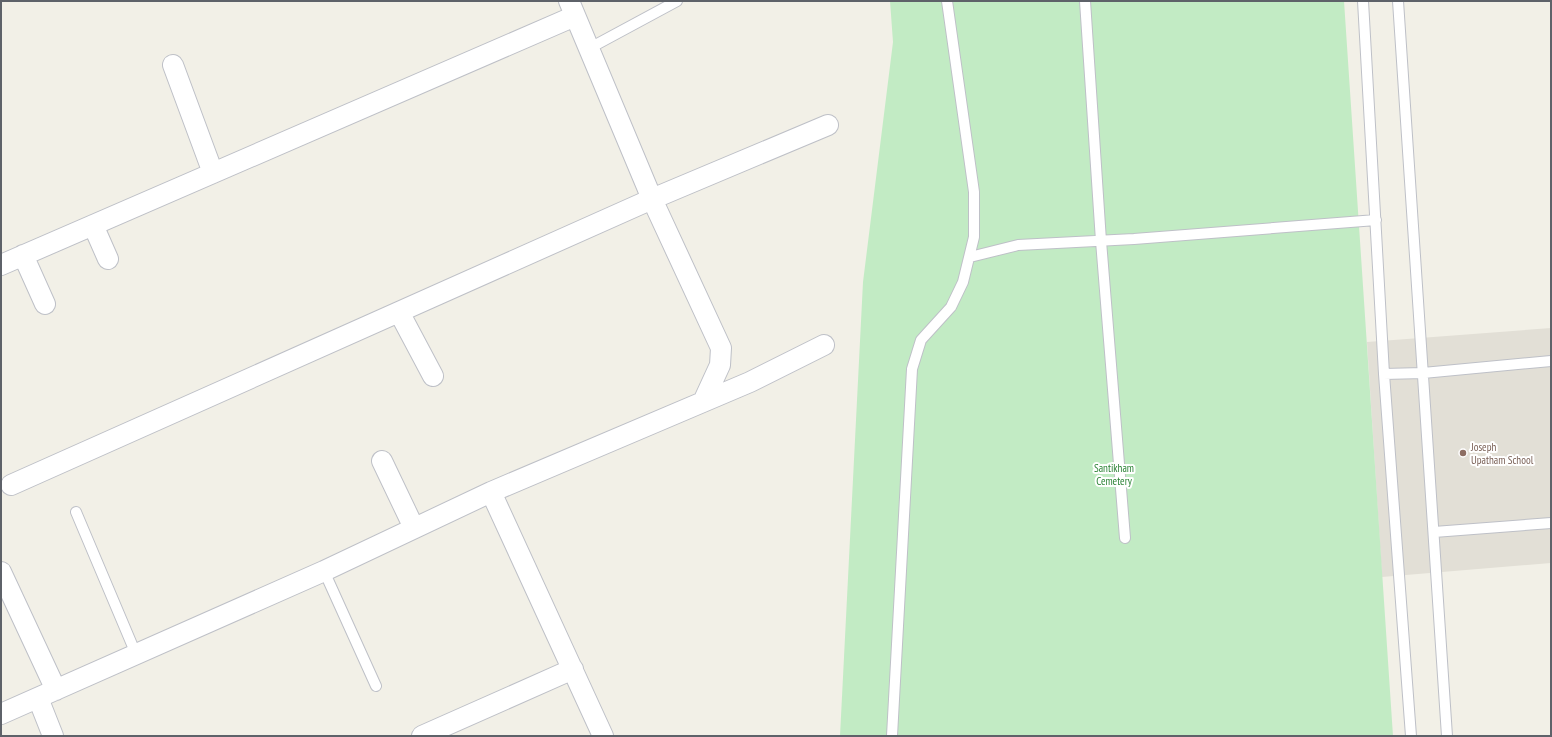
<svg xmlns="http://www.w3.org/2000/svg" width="1552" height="737" viewBox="0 0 1552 737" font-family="'PT Sans Narrow',sans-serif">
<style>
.education{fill:#e2dfd6}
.green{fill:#c2ebc4}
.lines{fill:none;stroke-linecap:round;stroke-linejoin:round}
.service-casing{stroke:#bec0c7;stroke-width:12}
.minor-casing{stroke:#bec0c7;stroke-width:22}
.service{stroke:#fff;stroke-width:10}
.minor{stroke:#fff;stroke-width:20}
.education-dot{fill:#8d6e63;stroke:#fff;stroke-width:1.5}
.labels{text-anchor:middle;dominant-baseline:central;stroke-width:4;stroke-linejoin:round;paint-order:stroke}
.education-label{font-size:11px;fill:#785e54;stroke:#fff;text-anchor:start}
.park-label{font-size:11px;fill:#2b8235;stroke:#fff}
</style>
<rect width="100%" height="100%" fill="#f2f0e7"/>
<path class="education" d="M1551,328V563L1382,577L1367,342Z"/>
<path class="green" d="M890,1H1344L1393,736H840L863,282L893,42Z"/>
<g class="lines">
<g class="service-casing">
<path id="service" d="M1085,1L1101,241L1125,538
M1363,1L1384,374L1411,736
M1398,1L1447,736
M588,49L677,1
M970,257L1018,245L1134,239L1376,220
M1384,374L1423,373L1551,361
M76,512L136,654
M1434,532L1551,523
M324,571L376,686
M892,736L912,369L921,340L951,307L963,282L974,237V192L947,1"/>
</g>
<g class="minor-casing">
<path id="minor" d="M569,1L652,199L721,348L720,365L703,402
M173,65L213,173
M93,225L108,259
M23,255L45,304
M1,265L575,16
M399,312L433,376
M382,461L414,528
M11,485L652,199L828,125
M491,492L603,736
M1,572L56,690
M38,698L53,736
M1,714L324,571L491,492L750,382L824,345
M422,736L573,669"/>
</g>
<use href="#service" class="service"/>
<use href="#minor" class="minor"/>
</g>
<circle class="education-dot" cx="1463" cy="453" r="4"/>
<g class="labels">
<g class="education-label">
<text x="1471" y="447">Joseph<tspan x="1471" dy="13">Upatham School</tspan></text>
</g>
<g class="park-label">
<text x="1114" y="468">Santikham<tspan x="1114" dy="13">Cemetery</tspan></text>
</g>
</g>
<rect width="1552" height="737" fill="none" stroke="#5e6269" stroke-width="4"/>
</svg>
